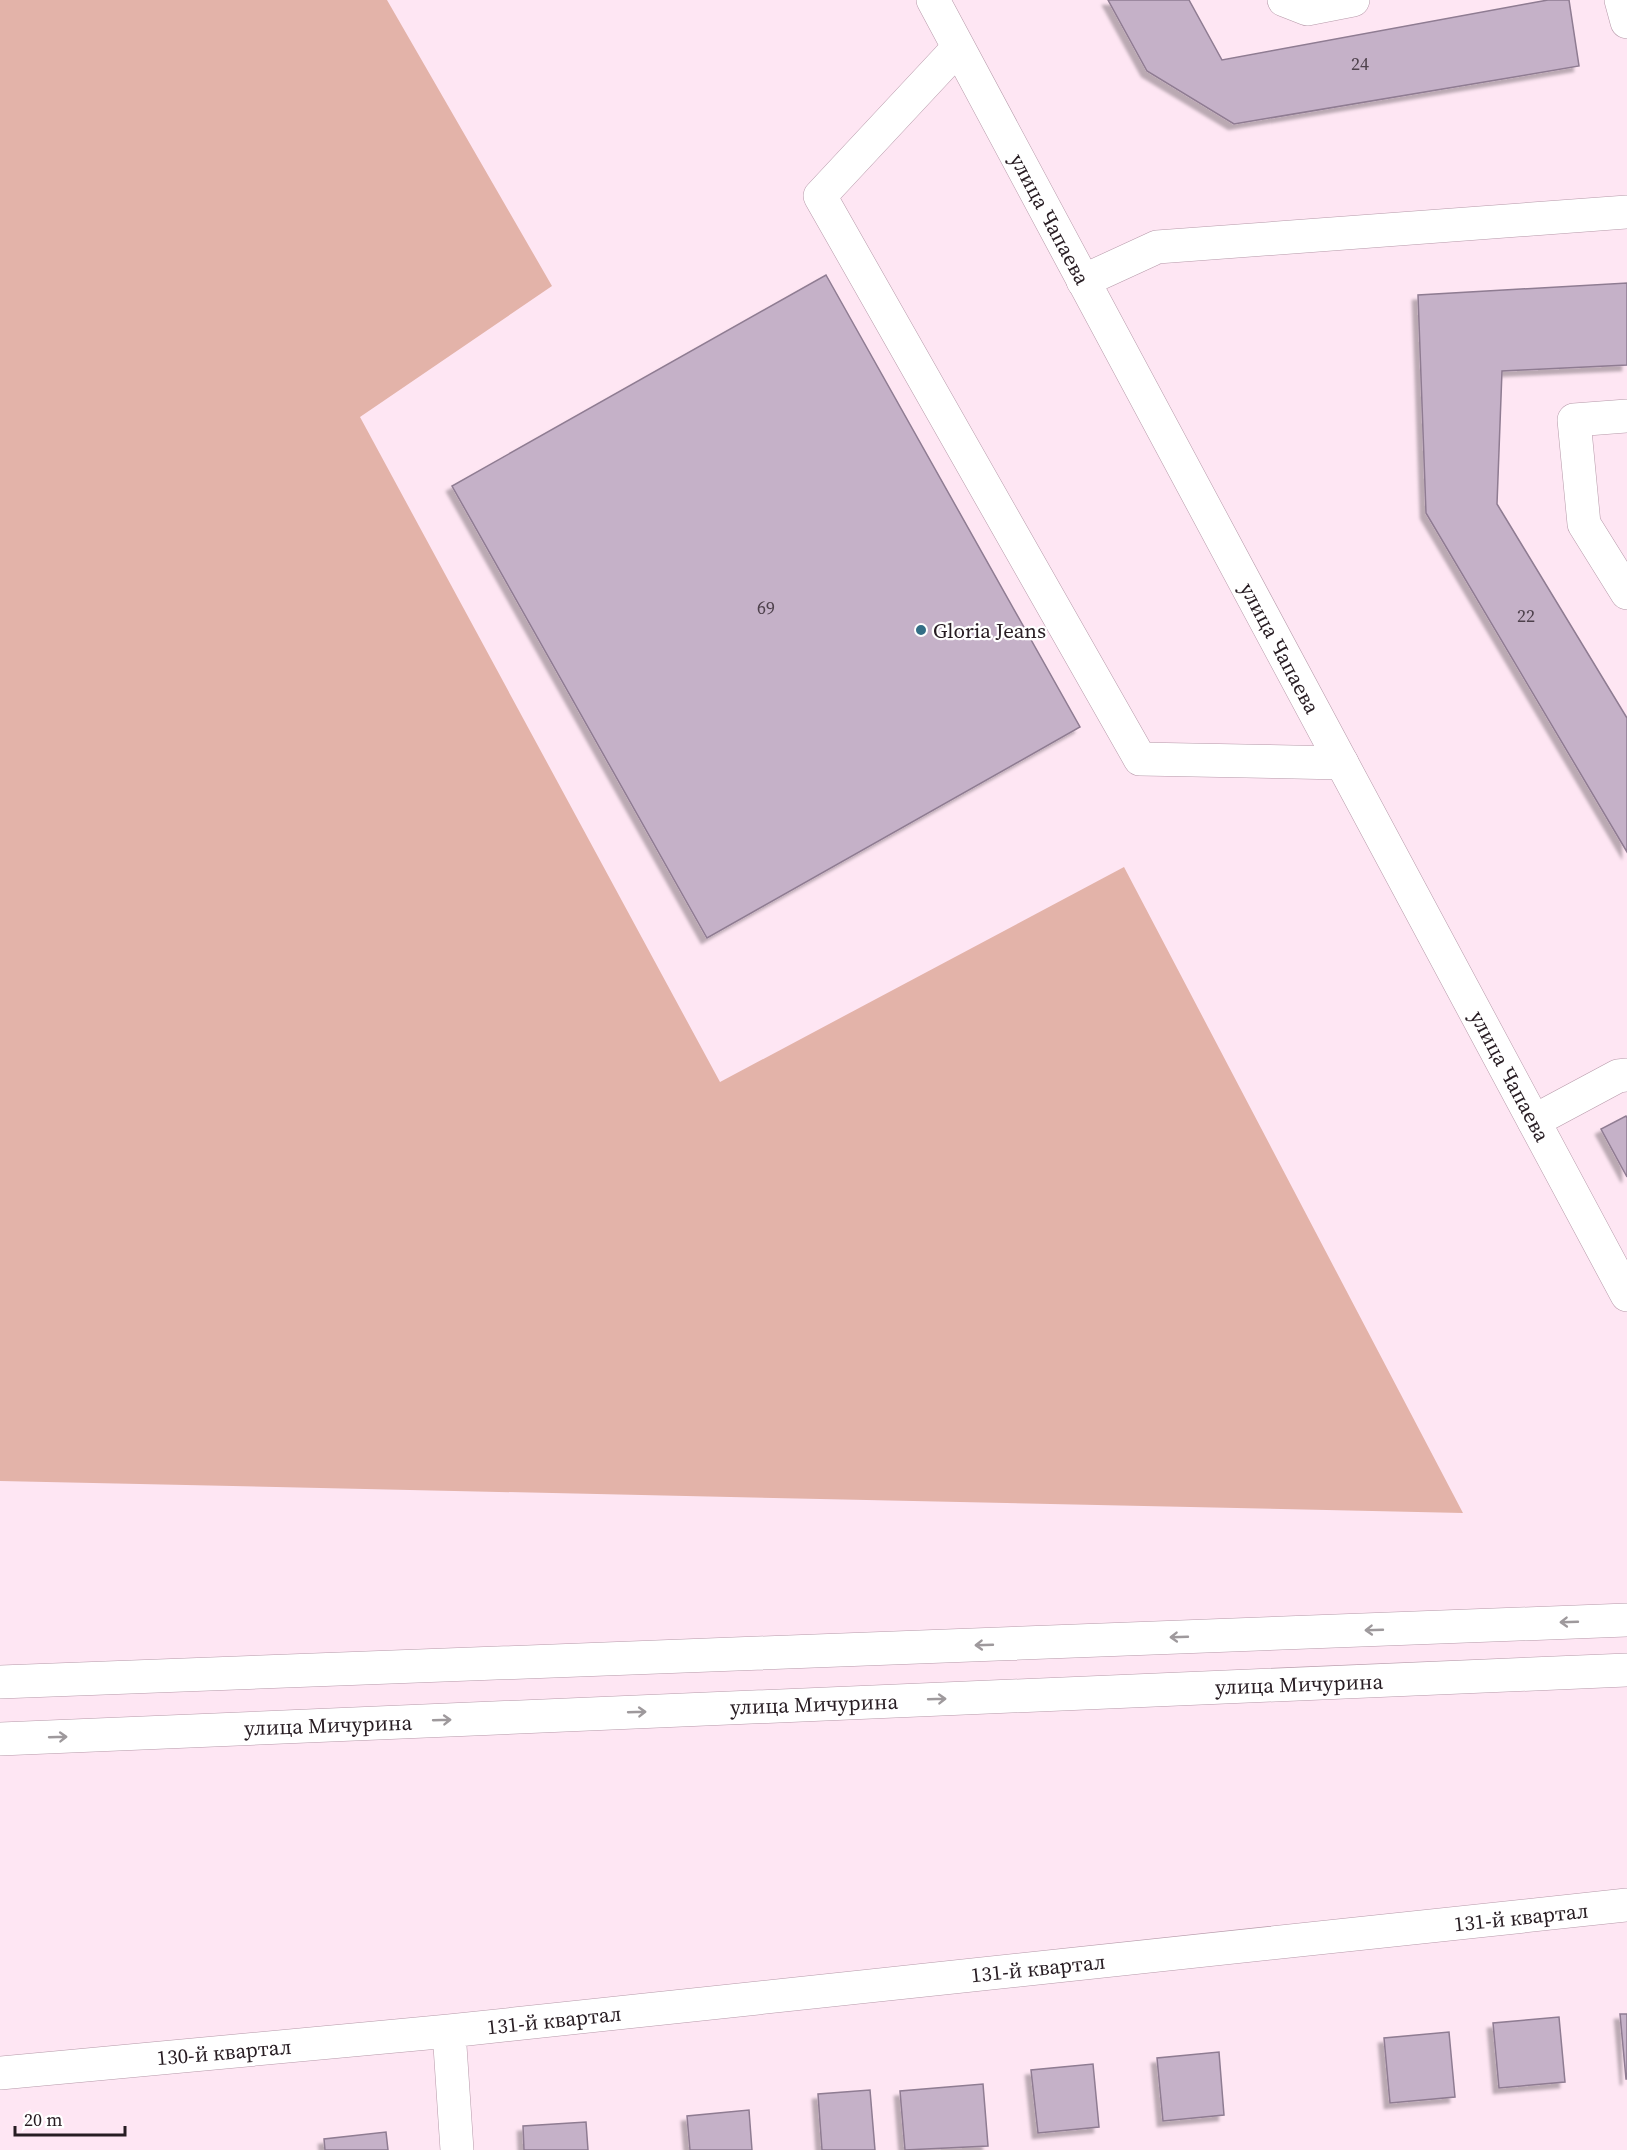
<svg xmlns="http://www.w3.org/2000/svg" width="1627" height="2150" viewBox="0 0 1627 2150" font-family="'Source Serif 4',serif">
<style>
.forest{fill:#e3b3a9}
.building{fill:#c5b1c8;stroke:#8f7c92;stroke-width:1.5;filter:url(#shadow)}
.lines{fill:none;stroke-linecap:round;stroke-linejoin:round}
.minor-casing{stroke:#b699a9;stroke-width:34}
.major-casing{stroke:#b699a9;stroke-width:34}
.minor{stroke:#fff;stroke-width:33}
.major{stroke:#fff;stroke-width:33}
.oneway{stroke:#9e999c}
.poi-dot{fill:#336e86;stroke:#fff;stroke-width:2}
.labels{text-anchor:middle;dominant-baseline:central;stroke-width:4.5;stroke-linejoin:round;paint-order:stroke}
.number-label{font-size:18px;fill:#4e414c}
.street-label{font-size:21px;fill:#271c22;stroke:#fff}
.poi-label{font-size:21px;fill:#271c22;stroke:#fff;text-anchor:start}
</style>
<defs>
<filter id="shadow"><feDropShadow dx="-5.5" dy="5.5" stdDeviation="1.5" flood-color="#0004"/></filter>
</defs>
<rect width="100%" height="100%" fill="#fee6f3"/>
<path class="forest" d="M0,0H387L552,286L360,417L720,1082L1124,867L1463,1513L0,1481Z"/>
<path class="building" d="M1108,0H1189L1222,60L1548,0H1569L1579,66L1234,124L1147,71Z
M826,275L1080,727L707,938L452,486Z
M1627,283V365L1502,371L1497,504L1627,718V852L1426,513L1418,295Z
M1626,1116L1627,1118V1177L1601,1129Z
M1620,2014H1627V2079H1626Z
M1559,2017L1565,2082L1499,2088L1493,2023Z
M1449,2032L1455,2097L1390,2103L1384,2038Z
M1219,2052L1224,2115L1163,2121L1157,2058Z
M1093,2064L1099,2127L1038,2133L1031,2070Z
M983,2084L988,2146L905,2150L900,2091Z
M870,2090L875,2150H822L818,2094Z
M749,2110L752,2150H690L687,2116Z
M586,2122L588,2150H524L523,2126Z
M386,2132L388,2150H325L324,2139Z"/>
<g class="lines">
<g class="minor-casing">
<path id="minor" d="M1284,0L1307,9L1353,0
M1621,0L1627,22
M958,48L820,196L1140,759L1342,763
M1083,281L1157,247L1627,212
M1627,416L1574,420L1584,524L1627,593
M1534,1121L1618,1076L1627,1075
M0,1682L1627,1620
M0,1739L1627,1670
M449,2031L457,2150
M0,2073L449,2031L1627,1905"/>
</g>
<g class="major-casing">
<path id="major" d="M933,0L1627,1295"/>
</g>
<use href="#minor" class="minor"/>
<use href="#major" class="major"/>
</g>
<defs><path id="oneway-shaft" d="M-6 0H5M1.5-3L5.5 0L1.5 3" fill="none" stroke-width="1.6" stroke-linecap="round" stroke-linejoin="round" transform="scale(1.5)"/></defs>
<g class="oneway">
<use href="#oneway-shaft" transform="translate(1569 1622) rotate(178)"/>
<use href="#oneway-shaft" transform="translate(1374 1630) rotate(178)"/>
<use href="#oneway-shaft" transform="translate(1179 1637) rotate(178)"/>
<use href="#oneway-shaft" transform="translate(984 1645) rotate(178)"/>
<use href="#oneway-shaft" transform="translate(937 1699) rotate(-2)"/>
<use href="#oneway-shaft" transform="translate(637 1712) rotate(-2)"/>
<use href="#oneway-shaft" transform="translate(442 1720) rotate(-2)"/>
<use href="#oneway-shaft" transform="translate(58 1737) rotate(-2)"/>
</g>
<circle class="poi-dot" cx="921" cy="630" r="6"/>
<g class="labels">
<g class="number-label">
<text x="1360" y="63">24</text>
<text x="766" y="607">69</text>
<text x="1526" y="615">22</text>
</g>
<g class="street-label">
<text transform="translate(1050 219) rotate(62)">улица Чапаева</text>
<text transform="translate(1280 648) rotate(62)">улица Чапаева</text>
<text transform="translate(1510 1076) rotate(62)">улица Чапаева</text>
<text transform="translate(1299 1684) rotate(-2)">улица Мичурина</text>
<text transform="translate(814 1704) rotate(-2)">улица Мичурина</text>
<text transform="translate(328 1725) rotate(-2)">улица Мичурина</text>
<text transform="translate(1521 1917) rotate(-6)">131-й квартал</text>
<text transform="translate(1038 1968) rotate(-6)">131-й квартал</text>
<text transform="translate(554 2020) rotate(-6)">131-й квартал</text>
<text transform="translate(224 2052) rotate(-5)">130-й квартал</text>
</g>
<g class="poi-label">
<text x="933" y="630">Gloria Jeans</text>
</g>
</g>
<path d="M15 2126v9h110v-9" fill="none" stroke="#271c22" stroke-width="3"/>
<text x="24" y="2126" font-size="18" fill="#271c22" stroke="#ffffff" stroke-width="4.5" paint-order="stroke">20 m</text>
</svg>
